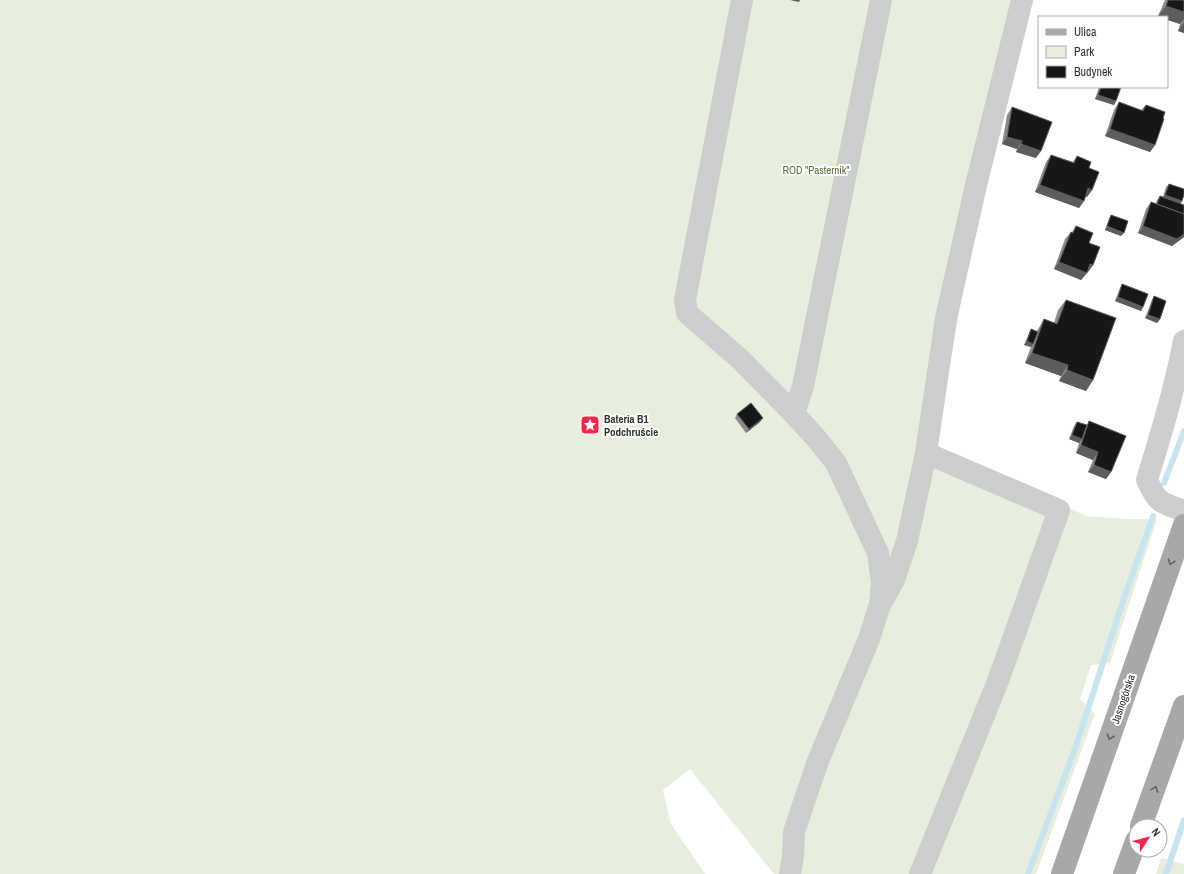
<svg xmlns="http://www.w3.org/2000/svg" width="1184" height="874" viewBox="0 0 1184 874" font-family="'Archivo Narrow',sans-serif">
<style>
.green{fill:#e8eedd}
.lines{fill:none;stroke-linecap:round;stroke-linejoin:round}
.stream{stroke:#c8e5ef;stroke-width:6}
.minor{stroke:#cdcdcd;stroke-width:22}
.major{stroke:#a8a8a8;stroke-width:22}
.wall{fill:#8b8b8b}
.shaded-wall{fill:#5d5d5d}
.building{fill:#171717;stroke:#5d5d5d}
.oneway{stroke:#606060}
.labels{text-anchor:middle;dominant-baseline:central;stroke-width:4;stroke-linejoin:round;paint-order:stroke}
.park-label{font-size:11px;fill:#5a7039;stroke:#fff}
.poi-label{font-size:11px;font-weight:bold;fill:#303030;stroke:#fff;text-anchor:start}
.street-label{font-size:11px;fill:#303030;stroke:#fff}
</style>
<rect width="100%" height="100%" fill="#fff"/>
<path class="green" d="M0,0H1024L964,286L935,446L1086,516L1126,519H1157L1110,663L1091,665L1080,699L1095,714L1036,874H774L690,769L663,790L671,824L705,874H0Z
M1161,858L1184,864V874H1156Z"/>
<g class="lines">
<path class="stream" d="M1164,483L1184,431
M1028,874L1076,746L1122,604L1153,516
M1166,874L1184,820"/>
<path class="minor" d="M742,0L685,300L687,313L741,360L794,414L816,438L836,463L878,553L882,582L880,604L869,639L818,761L803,805L794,832L793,856L790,874
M1184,341C1175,388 1161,434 1147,480C1158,504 1160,502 1184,511
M794,414L803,386L881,0
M926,453L946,318L977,181L1022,0
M883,600L894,580L907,541L926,453L1059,510L998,681L920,874"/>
<path class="major" d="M1141,826L1184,706
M1062,874L1184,525
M1124,874L1136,841"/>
</g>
<path class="wall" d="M1165,0H1184V33L1178,31L1180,24L1158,16Z
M1099,87H1121L1116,101L1114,105L1095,99Z
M1119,102L1141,110L1146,105L1163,118L1155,145L1150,152L1105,136L1114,110Z
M1012,107L1036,158L1016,152L1017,149L1002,144L1007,115Z
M1051,155L1073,162L1077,156L1089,168L1092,190L1087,197L1086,196L1084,201L1079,208L1035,192L1046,162Z
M1169,184L1182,201L1180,204L1184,205V237L1172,246L1138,233L1146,209L1151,202L1156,204L1157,200L1160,196L1163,197L1166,187Z
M1111,215L1121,236L1105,230L1109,219Z
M1076,226L1089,243L1093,265L1088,272H1087L1081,280L1054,269L1065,239L1071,232H1072Z
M1122,284L1143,307L1141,311L1115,301L1120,288Z
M1154,296L1160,319L1157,323L1145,318L1152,300Z
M1066,300L1093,380L1086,391L1059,381L1061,376L1025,363L1031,347L1024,345L1029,333L1031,329L1037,331L1044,319L1054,323L1058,310Z
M737,414L760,422L746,433L735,418Z
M1089,421L1111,472L1106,479L1088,472L1093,460L1076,453L1079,443L1069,439L1074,426L1077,422L1087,425Z"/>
<path class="shaded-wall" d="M790,0H800L799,2Z
M1166,6L1184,12V19L1180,24L1167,20V17L1158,16Z
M1184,22V33L1178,31Z
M1098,95L1116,101L1114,105L1095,99Z
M1110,129L1155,145L1150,152L1105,136Z
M1007,137L1022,141L1017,149L1002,144Z
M1021,144L1041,151L1036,158L1016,152Z
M1040,185L1084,201L1079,208L1035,192Z
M1088,188L1092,190L1087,197L1083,196Z
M1165,195L1182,201L1180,204L1162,198Z
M1107,226L1124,233L1121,236L1105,230Z
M1143,226L1184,234V237L1172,246L1138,233Z
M1059,262L1087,273L1081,280L1054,269Z
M1090,264L1093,265L1088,272L1085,271Z
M1118,297L1143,307L1141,311L1115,301Z
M1148,315L1160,319L1157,323L1145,318Z
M1027,341L1033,344L1031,347L1024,345Z
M1032,353L1068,365L1061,376L1025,363Z
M1067,370L1093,380L1086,391L1059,381Z
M763,418L760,422L746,433L749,429Z
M1072,435L1082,439L1079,443L1069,439Z
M1081,445L1098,452L1093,460L1076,453Z
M1094,465L1111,472L1106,479L1088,472Z"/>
<path class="building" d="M1168,0H1184V12L1166,6Z
M1101,87H1121L1116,101L1098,95Z
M1119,102L1143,111L1146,105L1165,112L1163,118L1164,119L1155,145L1110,129Z
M1012,107L1052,122L1041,151L1021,144L1022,141L1007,137Z
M1051,155L1074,163L1077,156L1091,162L1089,168L1099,172L1092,190L1088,188L1084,201L1040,185Z
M1169,184L1184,189V195L1182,201L1165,195Z
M1160,196L1184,205V214L1157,204Z
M1151,202L1184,214V234L1177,239L1143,226Z
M1111,215L1128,221L1124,233L1107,226Z
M1076,226L1093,233L1089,243L1100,247L1093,265L1090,264L1087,273L1059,262L1071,232L1073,233Z
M1122,284L1148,294L1143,307L1118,297Z
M1154,296L1166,301L1160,319L1148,315Z
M1066,300L1116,318L1093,380L1067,370L1068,365L1032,353L1044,319L1057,324Z
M1031,329L1038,332L1033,344L1027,341Z
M751,403L763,418L749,429L737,414Z
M1089,421L1126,436L1111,472L1094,465L1098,452L1081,445Z
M1077,422L1087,425L1082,439L1072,435Z"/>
<defs><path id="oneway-chevron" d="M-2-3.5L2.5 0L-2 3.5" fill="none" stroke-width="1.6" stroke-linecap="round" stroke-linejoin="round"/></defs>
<g class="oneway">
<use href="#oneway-chevron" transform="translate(1171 562) rotate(109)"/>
<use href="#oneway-chevron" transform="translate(1110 737) rotate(109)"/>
<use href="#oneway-chevron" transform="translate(1155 789) rotate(-70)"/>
</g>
<defs>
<g id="sight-square" transform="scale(1)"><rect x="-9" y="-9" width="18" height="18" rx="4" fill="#f4254e" stroke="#fff"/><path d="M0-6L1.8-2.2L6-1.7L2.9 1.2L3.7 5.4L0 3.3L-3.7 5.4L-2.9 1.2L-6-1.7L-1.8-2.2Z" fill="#fff"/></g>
</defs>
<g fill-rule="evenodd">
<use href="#sight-square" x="590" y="425"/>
</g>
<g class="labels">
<g class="park-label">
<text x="816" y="170">ROD "Pasternik"</text>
</g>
<g class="poi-label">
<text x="604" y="419">Bateria B1<tspan x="604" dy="13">Podchruście</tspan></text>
</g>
<g class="street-label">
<text transform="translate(1123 699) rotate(-71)">Jasnogórska</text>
</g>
</g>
<rect x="1038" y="16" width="130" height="72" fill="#ffffff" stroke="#acacac"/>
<rect x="1046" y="29" width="20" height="6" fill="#a8a8a8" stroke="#acacac"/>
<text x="1074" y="36" font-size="12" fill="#303030">Ulica</text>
<rect x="1046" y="46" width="20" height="12" fill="#e8eedd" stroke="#acacac"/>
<text x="1074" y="56" font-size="12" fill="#303030">Park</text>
<rect x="1046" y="66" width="20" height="12" fill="#171717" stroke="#acacac"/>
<text x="1074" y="76" font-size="12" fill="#303030">Budynek</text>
<g transform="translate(1148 838) rotate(54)"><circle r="19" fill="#ffffff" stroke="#acacac"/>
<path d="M0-3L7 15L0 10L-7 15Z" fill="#f4254e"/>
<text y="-6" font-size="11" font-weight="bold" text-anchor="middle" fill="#303030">N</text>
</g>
</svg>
